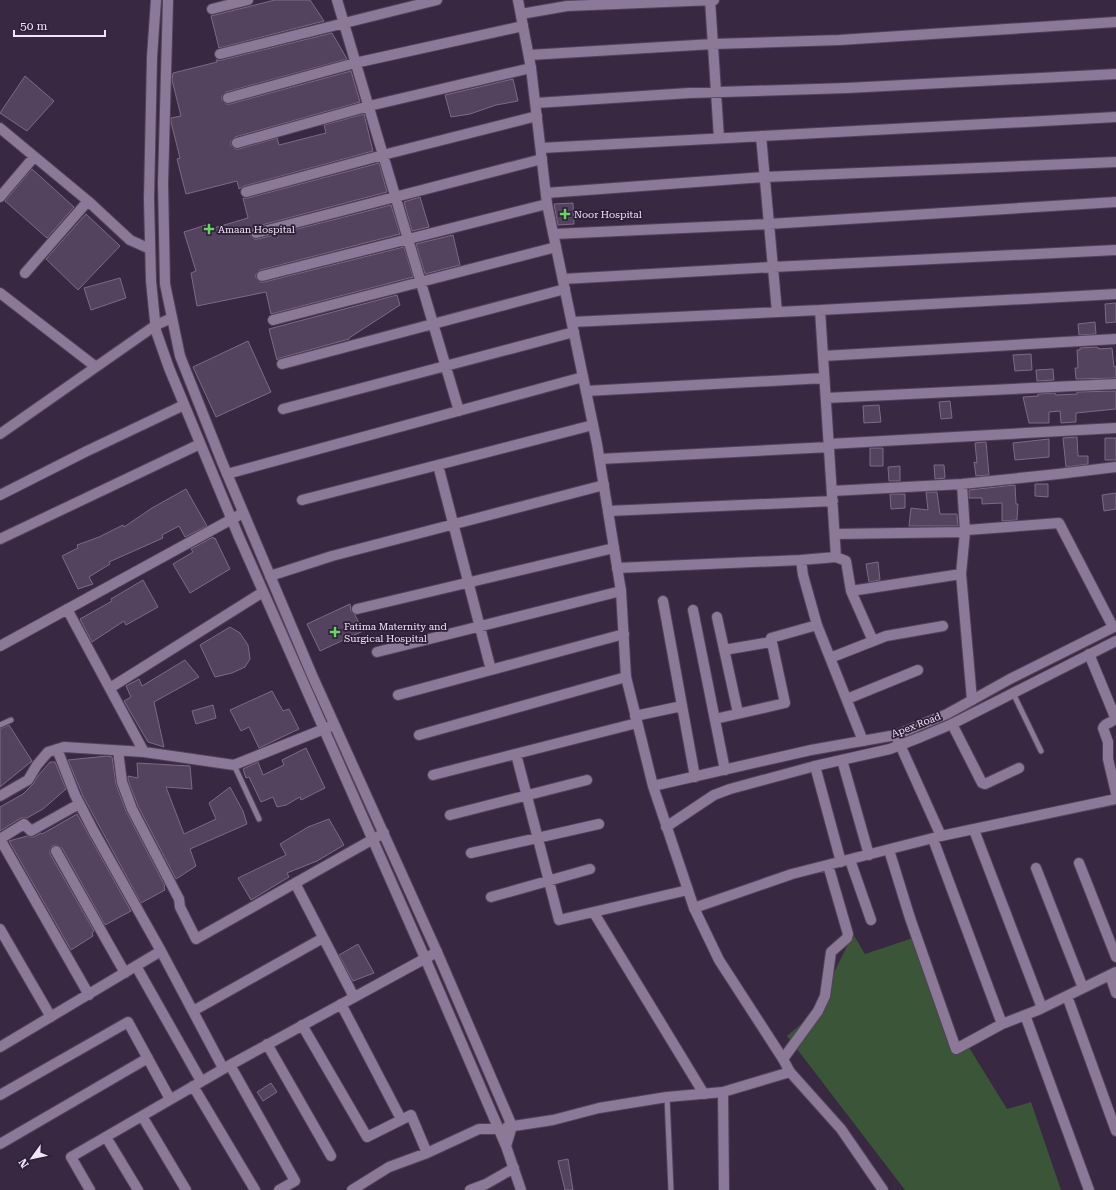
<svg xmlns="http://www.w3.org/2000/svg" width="1116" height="1190" viewBox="0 0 1116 1190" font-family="'Roboto Serif',serif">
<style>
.green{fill:#3b5539}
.building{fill:#54435e;stroke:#7c6a87}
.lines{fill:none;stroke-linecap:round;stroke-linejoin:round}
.service-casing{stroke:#514359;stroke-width:7}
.minor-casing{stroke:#514359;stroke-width:12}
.tertiary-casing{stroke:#514359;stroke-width:12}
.service{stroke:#8b7997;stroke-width:5}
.minor{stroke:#8b7997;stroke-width:10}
.tertiary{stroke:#8b7997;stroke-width:10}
.poi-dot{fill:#69d464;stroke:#2e1e37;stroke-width:1.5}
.labels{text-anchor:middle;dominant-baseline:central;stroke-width:3.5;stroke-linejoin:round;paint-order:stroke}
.poi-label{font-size:10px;fill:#f0e6f7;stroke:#2e1e37;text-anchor:start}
.street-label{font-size:10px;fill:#f0e6f7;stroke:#2e1e37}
</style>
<rect width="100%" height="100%" fill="#382841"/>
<path class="green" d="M853,934L865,954L916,937L954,1041H965L1007,1109L1031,1102L1061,1190H905L787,1036L814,1013Z"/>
<path class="building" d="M275,0H310L324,21L219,48L211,16Z
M332,33L347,59L226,92L222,96V100L226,104H230L351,71L360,102L235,137L231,141V145L235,149H239L277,138L279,145L326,133L324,125L364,114L373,151L244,186L239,189L237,181L186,194L177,159L180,158L171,122V118L181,116L172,80L173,73L217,62L216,60H222Z
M25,76L54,101L27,131L0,113Z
M513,79L518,101L496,105L470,114L451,117L445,95Z
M379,163L387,192L254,227L250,231V235L254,239H258L391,205L400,234L260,270L256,274V278L260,282H264L404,247L413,277L271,314L266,292L197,306L191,273L196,271L184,232L206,225L207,230L248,218L243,198H248Z
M32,169L74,207L47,238L5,201Z
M420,197L429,227L412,231L404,202Z
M573,203L574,224L558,225L554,204Z
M86,214L120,246L78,290L46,259Z
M453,235L460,265L425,274L416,244Z
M120,278L126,298L91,310L84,288Z
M397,295L400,305L349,338V339L280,358L277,360L269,329Z
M1116,303V322L1106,323L1105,304Z
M1095,322L1096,334L1079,335L1078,324Z
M248,341L271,392L216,417L193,367Z
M1097,347V348H1099V349L1112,348L1114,367L1116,366V378L1076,379L1075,368H1078L1077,350H1080V348Z
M1031,354L1032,370L1015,371L1013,355Z
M1053,369L1054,380L1037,381L1036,370Z
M1116,391V409L1076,413V422L1061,423L1060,411L1049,412V423H1029L1023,397L1038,396V394L1055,393L1056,395L1077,394V392Z
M950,401L952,418L941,419L939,402Z
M879,405L881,422L864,423L863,406Z
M1077,437L1078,456H1088V464L1066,467L1063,438Z
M1105,438H1116V460H1105Z
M1049,439V457L1015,460L1013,443Z
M986,442L989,475L976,476L974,462L977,463L975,443Z
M870,448H883V466H870Z
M934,465H944L945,478L935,479Z
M900,466V481H889L888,467Z
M1035,484H1048V497L1035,496Z
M1015,485L1016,504H1018L1017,520L1002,521V503L982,504V498H969V490Z
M186,489L207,526L185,537L179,526L162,535L163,538L109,562L110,564L89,577L93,584L78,589L62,556L78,548L77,545L99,537L123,525L124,527L152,508Z
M926,492H937L940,514H957L958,526H909L911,508L928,510Z
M1116,493V509L1104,511L1102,495Z
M890,494H905V508L891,509Z
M213,537L214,539L215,538L230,569L190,593L173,564L193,552L191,549Z
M878,562L880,580L869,582L866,564Z
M143,580L158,607L126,625L124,621L92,642L80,619L112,601L111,599Z
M350,604L351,611L355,615L363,631L320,651L307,624Z
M230,627L240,633L248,645L250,659L245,667L232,673L215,677L200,645Z
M185,660L199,677L154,702L164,747L148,742L124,701L131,697L126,686L139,679L142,686Z
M272,691L283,711L289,709L299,729L259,748L249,727L241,731L230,710Z
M213,705L216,718L196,724L192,711Z
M9,725L32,761L0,787V729Z
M306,748L325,788L301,800L300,797L286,805L277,807L273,797L261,802L249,777L246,778L243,769L258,762L263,775L284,765L282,760Z
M107,756L112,757L116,784L126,811L165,886L164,887L165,890L141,903L83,796L68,760Z
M50,762H55L66,789L43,809L27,818H21L0,831V807L23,794L33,784L38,776Z
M137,763L190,766L192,789L166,787L184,834L216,819L209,803L230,787L243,811L247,824L190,849L196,866L176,879L138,806L128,780V776L138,778Z
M77,814L131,911L105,925L62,848L56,845L52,846L50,851V854L94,931L92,933L93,936L71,950L9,841L27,836L31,837H34L41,833L42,834Z
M329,819L344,845L317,861L287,873L289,877L251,900L238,878L286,855L280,844L308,827Z
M358,944L374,973L353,981L339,955Z
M271,1083L277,1092L263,1101L257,1092Z
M568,1159L573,1190H565L558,1161Z"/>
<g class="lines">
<g class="service-casing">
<path id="service" d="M1013,693L1041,751
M0,725L11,720
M234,765L259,819
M667,1097L671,1190"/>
</g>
<g class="minor-casing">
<path id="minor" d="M337,0L459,411
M710,0L719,138
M212,9L248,0
M521,14L567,6L714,0
M220,54L437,0
M529,55L713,44L839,40L1116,22
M228,98L355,63L523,26
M536,103L689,93L847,88L1116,74
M0,128L88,201L130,240L150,249
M761,136L777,312
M237,143L369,106L531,68
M541,148L1116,117
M246,192L383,155L537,116
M546,193L765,177L1116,162
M0,197L34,157
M256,233L542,159
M554,234L769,224L1116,202
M25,273L88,201
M262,276L547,204
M563,279L773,267L1116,250
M0,293L96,367
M820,310L836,557
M273,320L556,247
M572,322L820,310L1116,294
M823,356L1116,339
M282,364L565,289
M586,391L824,378
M826,398L1116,384
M283,409L574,332
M0,434L156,325L172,318
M829,444L1116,428
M600,459L829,447
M438,465L491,670
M227,474L583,377
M962,484L965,532L961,574L972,700
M832,491L962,484L1058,474L1116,467
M0,495L85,452L184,405
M302,500L593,425
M608,511L833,501
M835,534L965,532L967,530L1059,523L1113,627
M0,539L200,444
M801,560L803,575L817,625L863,741
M617,568L801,560L836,557L846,561L851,591L873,641
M270,576L332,556L604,485
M851,591L961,574
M663,601L695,777
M67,609L144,752
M357,609L614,548
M693,610L725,770
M717,617L738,713
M0,646L243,513
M724,650L771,642
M377,652L621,591
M1089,654L1115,717C1113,724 1105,722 1103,728L1108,742V759L1116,793
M830,658L886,636L943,626
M110,688L263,592
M398,695L624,634
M847,699L918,670
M635,716L682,706
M715,719L785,703L771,638L817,625
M952,724L982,783L985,784L1019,768
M419,735L626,677
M897,738L941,836
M57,749L75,795L93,830L161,951L223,1068
M118,751L122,782L132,809L179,899L180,907L196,939L384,833
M516,754L559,920L688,890
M842,760L869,855
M815,766L841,862
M433,775L637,723
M0,796L28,780L37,765L48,752L64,747L144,752L234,765L334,725
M450,815L587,780
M974,830L1042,1008
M0,839L89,995
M0,839L24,824L31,831L79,804
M933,839L1002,1024
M889,850L910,918L956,1049L1002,1024L1038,1010L1116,972
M56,851L125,973
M471,853L599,824
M850,860L871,920
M1079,863L1116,957
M1036,868L1083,988
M295,883L354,997
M491,897L590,869
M694,908L792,874L941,836L1116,799
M594,913L704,1094
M0,929L51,1017
M136,966L201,1081
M1110,975L1116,993
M1067,996L1116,1131
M341,1004L401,1119
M193,1011L323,938
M1025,1015L1089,1190
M302,1025L367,1137L411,1115L427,1153
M267,1044L331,1156
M0,1047L161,951
M783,1059L818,1011L825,996L831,952L847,938L848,934L828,865
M230,1065L295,1181L279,1190
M193,1086L255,1190
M723,1092L724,1190
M0,1095L128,1022L170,1099
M142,1116L186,1190
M106,1137L138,1190
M0,1144L148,1058
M90,1190L71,1157L230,1065L437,952
M352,1190L389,1167L427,1153L479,1129H497
M470,1190L486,1184L514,1168"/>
</g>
<g class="tertiary-casing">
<path id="tertiary" d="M156,0L152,57L149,199L151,281L156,331L169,368L239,537L425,958L506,1146L521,1190
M168,0L163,183L165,284L180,356L222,462L312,675L437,952L512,1126L506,1146
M518,0L531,68L547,204L597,444L621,591L626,677L653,786L694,908L719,960L783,1059L790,1072L841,1129L883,1190
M653,786L811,750L896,735L947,714L1010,679L1116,626
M666,827L714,795L730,789L815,766L890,749L921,737L952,724L1116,641
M507,1127L553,1120L599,1108L667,1097L723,1092L790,1072"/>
</g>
<use href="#service" class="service"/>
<use href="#minor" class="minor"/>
<use href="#tertiary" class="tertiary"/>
</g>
<g class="poi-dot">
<path d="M563 208h4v4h4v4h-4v4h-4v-4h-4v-4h4z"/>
<path d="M207 223h4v4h4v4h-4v4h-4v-4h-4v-4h4z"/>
<path d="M333 626h4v4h4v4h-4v4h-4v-4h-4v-4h4z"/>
</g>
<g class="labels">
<g class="poi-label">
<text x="574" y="214">Noor Hospital</text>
<text x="218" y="229">Amaan Hospital</text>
<text x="344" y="626">Fatima Maternity and<tspan x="344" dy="12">Surgical Hospital</tspan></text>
</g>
<g class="street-label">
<text transform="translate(916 725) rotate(-21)">Apex Road</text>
</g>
</g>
<g transform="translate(32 1158) rotate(237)" stroke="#2e1e37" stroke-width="3" paint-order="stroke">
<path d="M0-3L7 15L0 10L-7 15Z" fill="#f0e6f7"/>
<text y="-6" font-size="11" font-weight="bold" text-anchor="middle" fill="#f0e6f7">N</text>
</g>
<path d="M14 30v6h91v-6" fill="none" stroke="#f0e6f7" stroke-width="2"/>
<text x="20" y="30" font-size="12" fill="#f0e6f7" stroke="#2e1e37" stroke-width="3" paint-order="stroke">50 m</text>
</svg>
